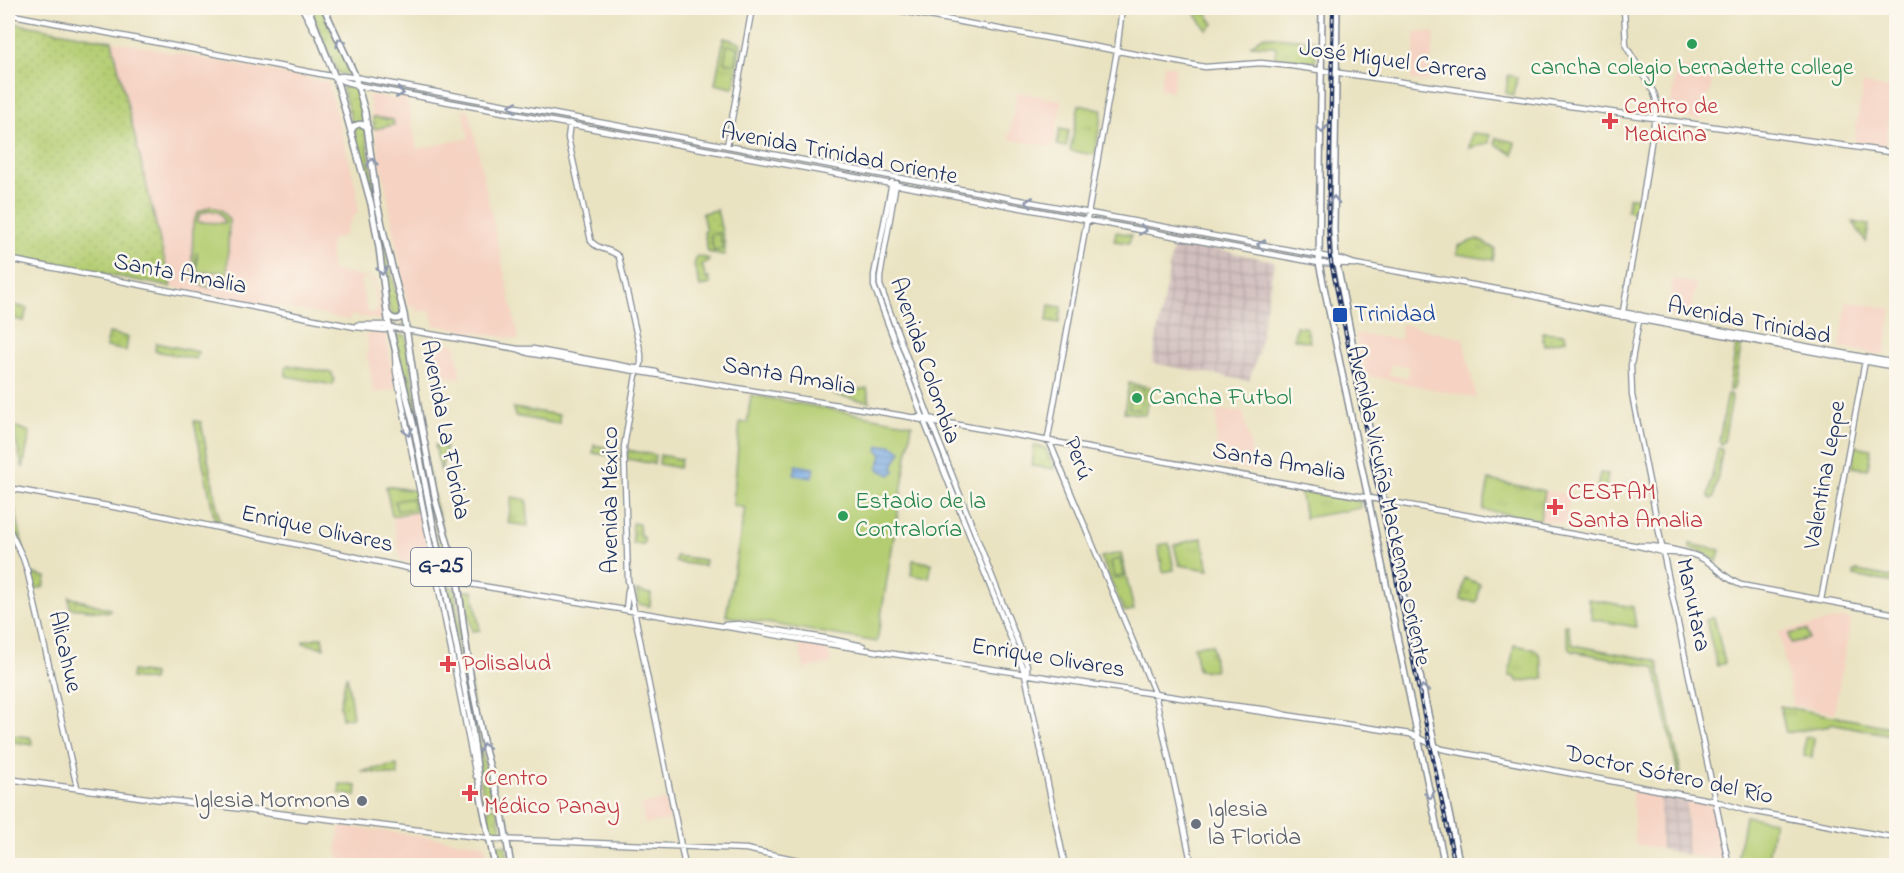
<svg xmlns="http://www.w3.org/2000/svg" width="1904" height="873" viewBox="0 0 1904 873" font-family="'Indie Flower',sans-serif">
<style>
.built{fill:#f5d2c2;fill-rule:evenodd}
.industrial{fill:url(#industrial-grid)}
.grass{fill:url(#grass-dots);stroke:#687e68;stroke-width:1.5}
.park{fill:url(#park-tufts);stroke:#687e68;stroke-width:1.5}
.pitch{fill:#b4cd72;stroke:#687e68;stroke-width:1.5;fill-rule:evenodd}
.water{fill:url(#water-rules);stroke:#496ca0;stroke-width:1.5}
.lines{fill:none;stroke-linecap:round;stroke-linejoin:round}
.secondary-casing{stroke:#828990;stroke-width:7}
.primary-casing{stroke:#828990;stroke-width:8}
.secondary{stroke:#fff;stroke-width:4.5}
.primary{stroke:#fff;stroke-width:5}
.rail-casing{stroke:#1b2f5e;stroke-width:4}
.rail{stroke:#fbf7ec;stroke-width:1.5;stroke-dasharray:4.5;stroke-linecap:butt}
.oneway{stroke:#8d97ae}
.leisure-dot{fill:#2e9e5b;stroke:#fbf7ec;stroke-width:2}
.health-dot{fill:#e0444e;stroke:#fbf7ec;stroke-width:2}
.transit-dot{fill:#1a4fb4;stroke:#fbf7ec;stroke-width:2}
.worship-dot{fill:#6b7280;stroke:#fbf7ec;stroke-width:2}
.labels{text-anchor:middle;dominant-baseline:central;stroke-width:5;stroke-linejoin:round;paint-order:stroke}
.shield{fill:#fbf7ec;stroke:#5e6b89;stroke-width:1.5}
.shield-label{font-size:22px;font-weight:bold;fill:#1b2f5e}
.street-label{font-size:24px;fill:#1b2f5e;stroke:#fbf7ec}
.leisure-label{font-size:24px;fill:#27864d;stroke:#fbf7ec;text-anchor:start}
.health-label{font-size:24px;fill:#be3a42;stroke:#fbf7ec;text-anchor:start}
.transit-label{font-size:24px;fill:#164399;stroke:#fbf7ec;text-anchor:start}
.worship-label{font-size:24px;fill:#5b616d;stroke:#fbf7ec;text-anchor:end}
</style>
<defs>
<pattern id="industrial-grid" width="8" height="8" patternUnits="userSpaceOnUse" patternTransform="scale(1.5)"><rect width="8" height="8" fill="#d1bfbd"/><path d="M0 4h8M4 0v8" fill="none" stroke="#b3a4a5"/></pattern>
<pattern id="grass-dots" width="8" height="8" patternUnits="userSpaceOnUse" patternTransform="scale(1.5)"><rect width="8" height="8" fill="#b4cd72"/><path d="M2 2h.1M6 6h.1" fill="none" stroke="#9ab065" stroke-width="1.8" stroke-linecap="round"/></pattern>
<pattern id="park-tufts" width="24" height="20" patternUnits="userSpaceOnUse" patternTransform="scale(1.5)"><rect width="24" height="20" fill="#b4cd72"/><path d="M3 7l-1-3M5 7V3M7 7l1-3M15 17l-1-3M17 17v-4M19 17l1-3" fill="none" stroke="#9ab065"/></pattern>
<pattern id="water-rules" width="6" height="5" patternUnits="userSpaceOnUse" patternTransform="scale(1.5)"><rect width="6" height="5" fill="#77a9e3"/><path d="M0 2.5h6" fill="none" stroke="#618abb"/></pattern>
</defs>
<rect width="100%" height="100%" fill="#fbf7ec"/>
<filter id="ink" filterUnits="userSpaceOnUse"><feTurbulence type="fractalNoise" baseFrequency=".0167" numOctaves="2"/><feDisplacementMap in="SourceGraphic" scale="12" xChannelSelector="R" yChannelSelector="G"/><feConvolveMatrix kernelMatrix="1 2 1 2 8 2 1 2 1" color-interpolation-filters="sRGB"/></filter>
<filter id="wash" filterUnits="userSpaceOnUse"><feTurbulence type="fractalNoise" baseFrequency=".008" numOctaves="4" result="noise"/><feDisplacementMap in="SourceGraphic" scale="24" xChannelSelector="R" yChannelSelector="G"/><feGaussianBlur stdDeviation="1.35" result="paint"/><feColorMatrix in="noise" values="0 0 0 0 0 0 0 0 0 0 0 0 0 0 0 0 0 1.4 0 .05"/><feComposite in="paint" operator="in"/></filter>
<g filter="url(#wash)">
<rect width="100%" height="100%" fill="#eae3c2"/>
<path class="built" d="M1652,8H1683L1682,17L1651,14Z
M1416,31L1435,33L1428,82L1411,80Z
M112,41L328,82L357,191L358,213L353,217L348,225L345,235L331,240V270L375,279L382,320L350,315V320L171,287ZM365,278L372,280L378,312L368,313L360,280Z
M1164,65L1176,67L1172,91L1160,89Z
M1676,67L1713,72L1710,94L1703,99L1700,120L1669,115Z
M1863,84L1894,89L1885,147L1854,142Z
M1017,92L1062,100L1053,148L1009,139Z
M368,94L398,100V97L407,98L417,149L469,138L463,109L469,110L519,340L434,325L430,310L421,312L416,311L415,305L408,307Z
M1673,279L1696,284L1690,318L1667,315Z
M1847,301L1892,309L1884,356L1840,347Z
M1400,324L1463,338L1476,398L1364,375L1355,334L1401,339ZM1391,364L1409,367L1407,378L1389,375Z
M385,332L396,389L374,393L367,354L368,344L366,333Z
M432,340L455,344L461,379L438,375Z
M1217,410L1243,412L1256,472L1216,465Z
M1545,491L1570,495L1565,524L1540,520Z
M420,511L431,565L430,566L401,560L392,516Z
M1844,618L1851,620L1834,713L1793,705L1779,632Z
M799,644L823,648L829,653L831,663L804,669Z
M1632,790L1660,796L1661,849L1635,844Z
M666,800L670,820L645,824L641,805Z
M1686,801L1711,805L1724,861L1688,855Z
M340,826L484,844L490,865H340L337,846Z"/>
<path class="industrial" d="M1174,241L1274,261L1258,353L1249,381L1152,363Z
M1660,796L1686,801L1688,855L1661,849Z"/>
<path class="grass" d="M310,8H321L351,75L338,73Z
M1204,10L1214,24L1207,30L1196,15Z
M8,22L112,41L171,287L8,255Z
M342,86L356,89L365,128L381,234L401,311L398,316H393L390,312L369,185Z
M373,117L393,120L394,125L374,129Z
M717,210L725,245L724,255L708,252L704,232L706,231L702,213Z
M697,256L709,259L708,262L702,264L706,279L709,278L710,284L700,287L694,265Z
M8,304L27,308L24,321L8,317Z
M1049,305L1062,307L1059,323L1047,321Z
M1296,326L1307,328L1310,342L1294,339Z
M1542,332L1565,334L1566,340L1544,345Z
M109,333L128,337L126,351L106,347Z
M394,335L406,336C416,409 427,479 448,549L445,551H441L414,410Z
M1737,340L1742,341L1734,389L1730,391L1729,388Z
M156,343L198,352L196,359L155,351Z
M1728,394L1732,395V399L1724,441L1721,444L1719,440Z
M194,421L201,422L220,522L215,521Z
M13,426L30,432L23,468L12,427Z
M435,445L446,447L441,472Z
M594,445L619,450V457L593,453Z
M1718,448L1722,449V452L1714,497L1711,499L1708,495Z
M628,450L655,455L654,464L627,459Z
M660,455L681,459L679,468L659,464Z
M418,456L439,566H436L415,457Z
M8,492L12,497L24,550L8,521Z
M449,554L453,575L444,571L441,555Z
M676,556L705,560L704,566L675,562Z
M1857,571L1896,578V583L1854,576V572Z
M31,573L46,577L44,587L34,589Z
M447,585L454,588L482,753L495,802L484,804L473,715Z
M464,591H473L480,630L472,631Z
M69,597L110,609L109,612L70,608Z
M1564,624H1567L1573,645L1654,660L1658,663L1684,788H1681L1655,668L1651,666L1572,651L1569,647Z
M322,637L324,648L303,643V641Z
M132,671L153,674L152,681L131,678Z
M346,676H347L353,717L342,719L340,705Z
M8,735L30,737L33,745L8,741Z
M397,765L398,776L361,771Z
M493,807L497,808L502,835L490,834L486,811Z
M493,845H506L509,865H497Z"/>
<path class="park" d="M1264,36L1317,41L1315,62L1275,58L1276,48L1274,46L1251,45Z
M724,38L741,43L734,87L732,88L715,84Z
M1508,75L1517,77L1514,95L1506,93Z
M1079,105L1102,110L1095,155L1070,151Z
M1472,133L1490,135L1489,143L1469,148Z
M1496,138L1515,142L1513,154L1495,144Z
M1629,197H1638L1636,213L1627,211Z
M1853,222L1869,225L1866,242Z
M719,233L723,249L714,251L710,235Z
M1477,239L1495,249L1493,260L1457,254L1458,246Z
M288,365L332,373L334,379L333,385L286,376V366Z
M1129,383L1150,387L1145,415L1124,412Z
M867,388L870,402L834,395V394Z
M513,408L559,415V424L515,416Z
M1034,446L1045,448L1055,469L1032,466Z
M1855,446L1871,449L1868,469L1852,467Z
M1600,473L1608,474L1604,498L1596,496Z
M1489,480L1545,491L1540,520L1483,510Z
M387,486L416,491L420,511L392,516L386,487Z
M1300,491L1360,501L1361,508L1305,518Z
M512,497L527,500L528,526L508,523Z
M632,523L639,524L640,537H644V544H633Z
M1202,538L1209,570L1179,565L1174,545Z
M1169,543L1174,570L1163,572L1158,545Z
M1690,544L1720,550L1717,562L1705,553L1690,549Z
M1121,553L1134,610L1124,612L1101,557Z
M913,560L932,563L929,578L911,575Z
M1464,578L1480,584L1477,602L1461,600Z
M636,591L651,594L650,606L638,604Z
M1588,599L1633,607L1636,627L1592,619Z
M1714,617L1725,663L1717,666L1706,620Z
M1212,644L1215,671L1198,670L1194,646Z
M1514,645C1544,650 1538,649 1544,678L1518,682L1515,677L1509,676Z
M1780,706L1896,728V736L1831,723L1830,726L1786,733Z"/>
<path class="pitch" d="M727,45L738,47L735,64L724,62Z
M1060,129L1069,131L1066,147L1057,145Z
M211,206L222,210L229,220L227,286H223V283L210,288L198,284L192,275L193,223L198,212ZM210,210L220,213L225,223L197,222L200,214ZM197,252V272H224C223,281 216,285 208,284C193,279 195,265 197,252Z
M1116,232L1131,235L1129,243L1114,241Z
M1133,387L1144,389L1140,410L1129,408Z
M751,395L912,424L877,642L726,616L745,508L733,505L740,422L747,423Z
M412,498L414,508L397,511L395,501Z
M1120,559L1124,576L1114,578L1111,561Z
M1807,630L1809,639L1791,643L1789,634Z
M1805,737L1814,738L1812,757L1804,756Z
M340,784L357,786L356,796L339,793Z
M1745,816L1774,821L1767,865H1736Z"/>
<path class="water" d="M892,445L901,451L893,466L895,471L890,475L878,469L882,455L878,450L879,446Z
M796,465L814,468L812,478L794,475Z"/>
</g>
<g filter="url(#ink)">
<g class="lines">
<g class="secondary-casing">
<path id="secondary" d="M302,8L315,32
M885,8L1205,67L1261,63L1291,66L1896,153
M1122,8L1117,51L1048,438L1155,694L1192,866
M8,14L336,77L343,81L362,86L1319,263L1355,264
M336,77L342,76L360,78L1344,260L1355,264L1524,294L1615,315L1896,367
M570,123L568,138L591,241C598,251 612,248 619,257L641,354V364L636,375L624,447L628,580L685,866
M727,146L752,8
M892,182L874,275V286L926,426L1025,674L1065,866
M896,183L880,277V285L928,414L1027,665V671L1025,674
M8,259L355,327L385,330L389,328
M1599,309L1627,313L1896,363
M1640,315L1631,365L1632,395L1663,552L1729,866
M1622,317L1643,197L1657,103L1654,93L1626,46L1624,8
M357,325H384L394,328L518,349H533L656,372
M518,349L528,353C655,375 783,395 910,417L929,418L948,423L1639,546L1663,552L1687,554
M395,354L396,372L476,776
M913,418L941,424L948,423
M8,488L158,515L436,574L458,582L829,644L1220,704L1269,710L1286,715L1410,734L1442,749L1715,801L1745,810L1896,838
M8,527L23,558L27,570L77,787
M1640,546C1653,544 1694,553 1705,560C1718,568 1727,580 1741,585L1896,614
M1821,600L1865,361
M626,610L628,590
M724,625L739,624L830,639L863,646
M1223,706L1283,715
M8,779L162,800
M159,799L494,839L746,849L827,866
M246,810L306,819"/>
</g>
<g class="primary-casing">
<path id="primary" d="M308,8L338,85L371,204L379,248L388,320L414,427L471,721L481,797L495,866
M324,8L354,73L365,112L377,202L386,243L404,314L420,419L436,502L457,576L471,681L485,750L501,807L511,866
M1322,8L1319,263L1445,866
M1337,8L1334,230L1336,259L1383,499L1460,866
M351,132C354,123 362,122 368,128
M387,312C391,320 399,322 404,314
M484,811L492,805L501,807"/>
</g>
<use href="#secondary" class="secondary"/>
<use href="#primary" class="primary"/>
<g class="rail-casing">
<path id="rail" d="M1333,8L1328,224L1330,257L1455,866"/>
</g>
<use href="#rail" class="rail"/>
</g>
<defs><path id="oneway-chevron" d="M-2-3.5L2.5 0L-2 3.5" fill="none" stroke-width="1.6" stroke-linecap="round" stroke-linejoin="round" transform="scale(1.5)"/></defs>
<g class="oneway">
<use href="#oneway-chevron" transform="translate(340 42) rotate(-115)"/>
<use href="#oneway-chevron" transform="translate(400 93) rotate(10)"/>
<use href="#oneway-chevron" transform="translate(513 106) rotate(-169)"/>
<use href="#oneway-chevron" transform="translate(1322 129) rotate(89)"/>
<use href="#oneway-chevron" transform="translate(372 162) rotate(-96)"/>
<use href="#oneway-chevron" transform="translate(1334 200) rotate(-89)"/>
<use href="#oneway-chevron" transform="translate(1029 202) rotate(-170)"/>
<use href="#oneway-chevron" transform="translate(1143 230) rotate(11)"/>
<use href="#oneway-chevron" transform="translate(1261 245) rotate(-169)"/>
<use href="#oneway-chevron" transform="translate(382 271) rotate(84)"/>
<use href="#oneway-chevron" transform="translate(408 432) rotate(79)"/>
<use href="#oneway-chevron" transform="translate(1423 689) rotate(-102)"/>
<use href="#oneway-chevron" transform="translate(484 747) rotate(-104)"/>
<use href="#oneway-chevron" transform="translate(1430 795) rotate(78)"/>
</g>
</g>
<g class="leisure-dot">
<circle cx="1692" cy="44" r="6"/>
<circle cx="1137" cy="398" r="6"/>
<circle cx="843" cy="516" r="6"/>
</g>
<g class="health-dot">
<path d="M1607 112h6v6h6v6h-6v6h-6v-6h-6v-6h6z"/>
<path d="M1552 498h6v6h6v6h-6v6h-6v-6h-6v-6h6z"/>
<path d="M445 655h6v6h6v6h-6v6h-6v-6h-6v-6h6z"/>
<path d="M467 784h6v6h6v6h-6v6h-6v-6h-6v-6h6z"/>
</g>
<rect class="transit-dot" x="1332" y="307" width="16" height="16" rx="3"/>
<g class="worship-dot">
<circle cx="362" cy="801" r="6"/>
<circle cx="1196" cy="824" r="6"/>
</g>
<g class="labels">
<rect class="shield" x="411" y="548" width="60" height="38" rx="4.5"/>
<g class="shield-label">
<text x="441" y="567">G-25</text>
</g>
<g class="street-label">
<text transform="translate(1393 62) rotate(8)">José Miguel Carrera</text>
<text transform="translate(839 155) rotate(11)">Avenida Trinidad Oriente</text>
<text transform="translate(180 275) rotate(11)">Santa Amalia</text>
<text transform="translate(1749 322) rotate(11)">Avenida Trinidad</text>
<text transform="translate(924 361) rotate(71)">Avenida Colombia</text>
<text transform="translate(789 377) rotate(10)">Santa Amalia</text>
<text transform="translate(444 430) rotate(79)">Avenida La Florida</text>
<text transform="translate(1077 459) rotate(70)">Perú</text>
<text transform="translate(1279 463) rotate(10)">Santa Amalia</text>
<text transform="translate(1826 475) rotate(-80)">Valentina Leppe</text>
<text transform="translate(611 500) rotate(-90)">Avenida México</text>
<text transform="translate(1388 506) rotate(78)">Avenida Vicuña Mackenna Oriente</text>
<text transform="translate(317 530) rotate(12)">Enrique Olivares</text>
<text transform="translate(1692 605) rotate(78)">Manutara</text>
<text transform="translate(64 652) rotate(77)">Alicahue</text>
<text transform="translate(1048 659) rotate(9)">Enrique Olivares</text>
<text transform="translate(1669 776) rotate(12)">Doctor Sótero del Río</text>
</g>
<g class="leisure-label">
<text x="1692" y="68" text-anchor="middle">cancha colegio bernadette college</text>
<text x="1149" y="398">Cancha Futbol</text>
<text x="855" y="502">Estadio de la<tspan x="855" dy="28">Contraloría</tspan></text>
</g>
<g class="health-label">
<text x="1624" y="107">Centro de<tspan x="1624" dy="28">Medicina</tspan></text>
<text x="1568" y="493">CESFAM<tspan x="1568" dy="28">Santa Amalia</tspan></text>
<text x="462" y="664">Polisalud</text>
<text x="484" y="779">Centro<tspan x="484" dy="28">Médico Panay</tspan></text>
</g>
<g class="transit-label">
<text x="1354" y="315">Trinidad</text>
</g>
<g class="worship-label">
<text x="350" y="801">Iglesia Mormona</text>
<text x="1208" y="810" text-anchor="start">Iglesia<tspan x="1208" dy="28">la Florida</tspan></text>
</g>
</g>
<rect width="1904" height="873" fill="none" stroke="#fbf7ec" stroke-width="30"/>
</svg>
